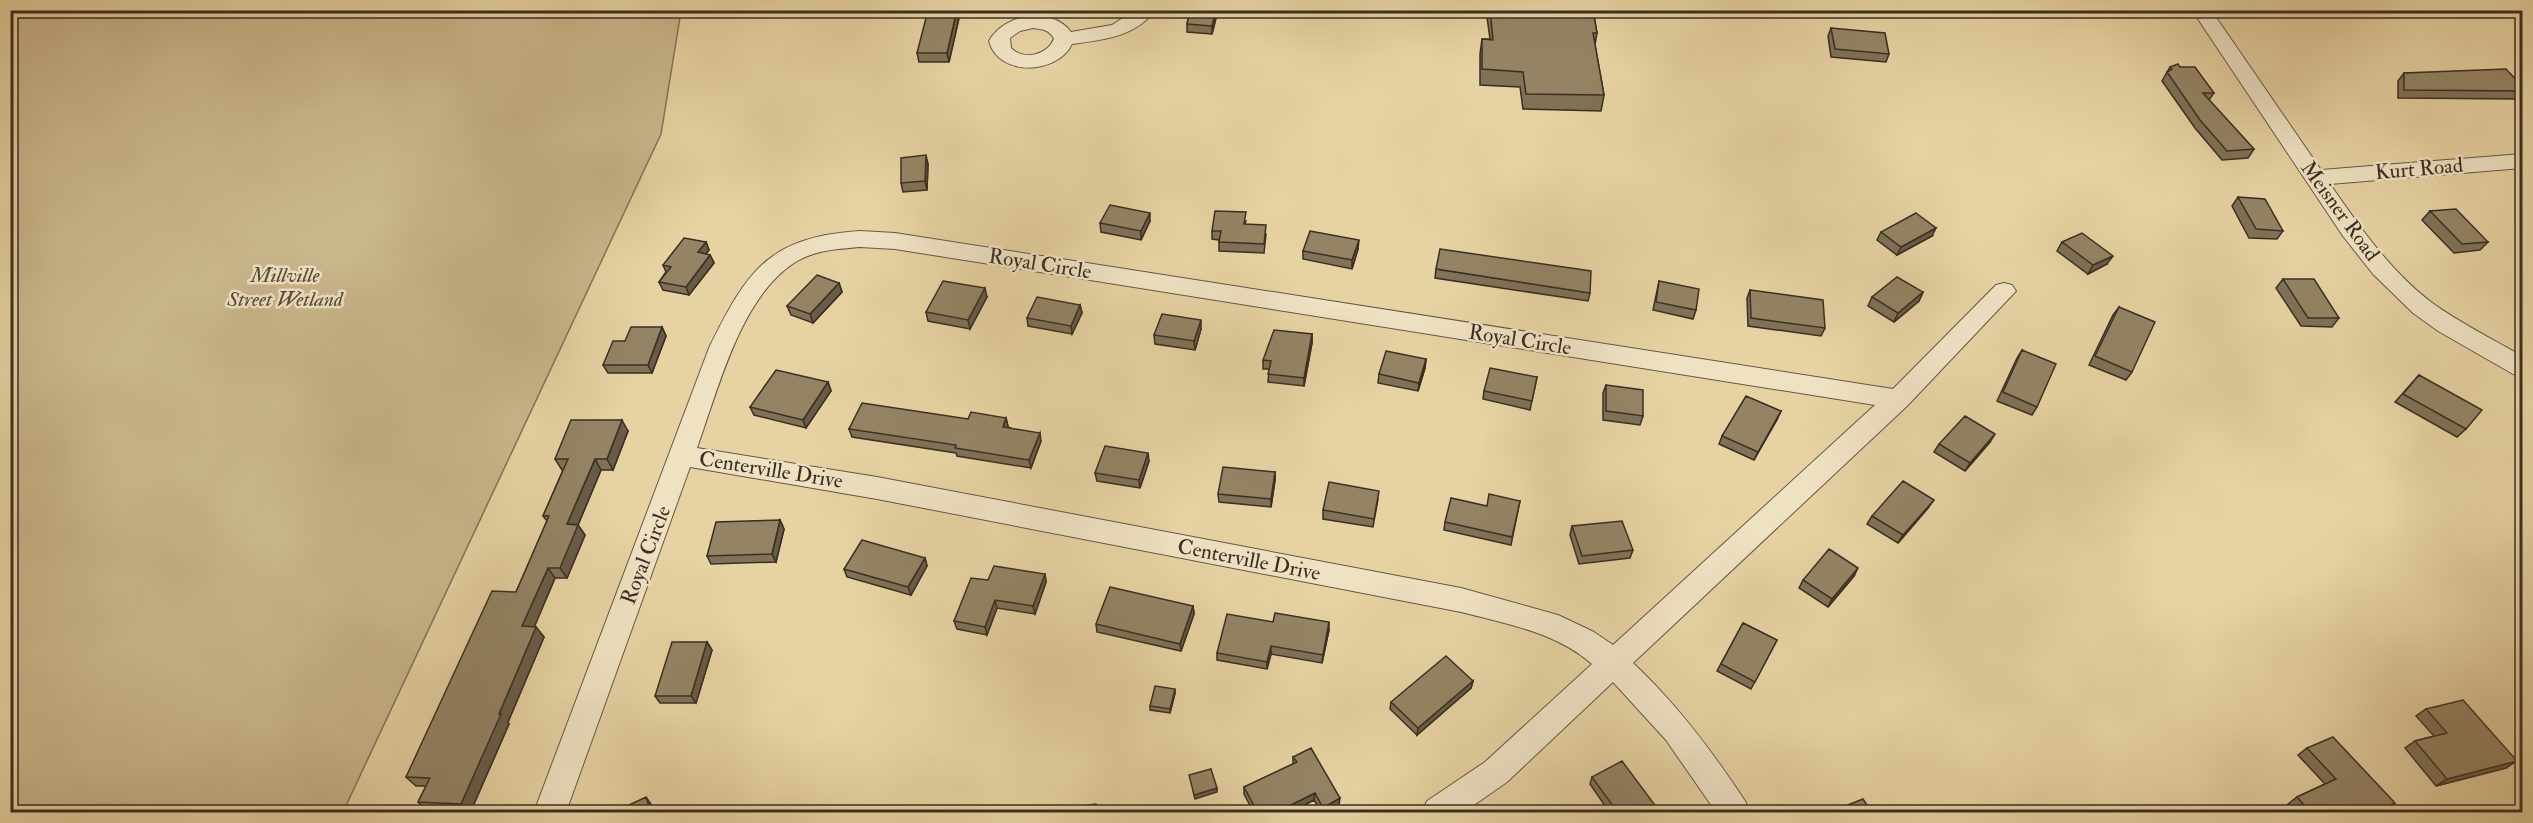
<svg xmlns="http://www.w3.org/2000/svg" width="2533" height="823" viewBox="0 0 2533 823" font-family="'IM FELL Double Pica',serif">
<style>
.green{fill:#cab78c;stroke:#827258;stroke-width:1.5}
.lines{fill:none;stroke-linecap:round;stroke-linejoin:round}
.street-casing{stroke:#665743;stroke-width:2}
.street{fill:#efe2c3;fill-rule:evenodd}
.wall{fill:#7f7257;stroke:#3b2e23;stroke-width:1.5}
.shaded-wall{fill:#685c47;stroke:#3b2e23;stroke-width:1.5}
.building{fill:#948465;stroke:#3b2e23;stroke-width:1.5}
.labels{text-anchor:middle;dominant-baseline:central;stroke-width:5;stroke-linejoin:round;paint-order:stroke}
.street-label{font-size:21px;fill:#3b2e23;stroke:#efe2c3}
.park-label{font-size:21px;font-style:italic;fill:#584938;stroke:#efe2c3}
</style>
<rect width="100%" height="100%" fill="#e7d3a2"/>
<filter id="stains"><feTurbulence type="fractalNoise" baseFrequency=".00333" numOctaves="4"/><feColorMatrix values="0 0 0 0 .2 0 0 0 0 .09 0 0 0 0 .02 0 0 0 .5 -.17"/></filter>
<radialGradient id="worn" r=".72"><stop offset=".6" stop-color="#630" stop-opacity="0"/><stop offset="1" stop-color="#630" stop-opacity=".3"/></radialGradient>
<path class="green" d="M10,11H681L661,134L343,812H11Z"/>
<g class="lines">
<g class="street-casing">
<path id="street" d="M1135,10H1155C1136,37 1102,40 1072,44C1057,75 998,77 989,41C1004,14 1051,5 1071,32L1112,25ZM1033,28C1042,29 1050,30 1054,39C1047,55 1024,61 1011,48L1010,38L1020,31Z
M2192,10H2211L2321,170L2522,154V168L2330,184C2359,226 2390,271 2431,302C2460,323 2492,339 2522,356V376L2513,374L2438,331L2413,313L2373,274L2343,236Z
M860,231L895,233L1893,389L1996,285L2004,283L2012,285L2016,291L1907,406L1633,663C1677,704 1712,751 1745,801L1750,812H1716L1666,740L1613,682L1507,782L1464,812H1422L1427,801L1485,762L1592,664C1555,632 1507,624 1461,612L877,499L690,467L566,812H534L709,348C747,271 768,237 860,231ZM860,247L895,249L1875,405L1613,645L1594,632L1558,615L1461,588L877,477L697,448C718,390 740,298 794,263C814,250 837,249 860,247Z"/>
</g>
<use href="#street" class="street"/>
</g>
<path class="wall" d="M1190,10H1218L1212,34L1187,32V24Z
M1486,10H1606L1605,16H1594L1597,33L1595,45L1604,95L1601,111L1523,109L1520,87L1480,85V54L1482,39H1490Z
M959,18L949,62H919L917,53Z
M1831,28L1889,54L1886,62L1831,57L1828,36Z
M2170,67H2180L2214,93L2209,100L2254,149L2248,158L2222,160L2195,128L2162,81Z
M2404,73L2523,87V95L2518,99L2398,98V81Z
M928,164L927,190L903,192L901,183Z
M2238,197L2283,231L2277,239L2249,238L2232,206Z
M2430,211L2488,242L2480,250L2454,253L2422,220Z
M1150,221L1141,240L1101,232L1100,223Z
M1246,221L1245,224L1266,234L1264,253L1219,251V240L1212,239V231Z
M1881,232L1932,236L1897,255L1877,240Z
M706,242L709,250L706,254L710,255L714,263L689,295L663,290L659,282L666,272L663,265Z
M2062,242L2107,264L2088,274L2057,251Z
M1358,249L1352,269L1303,259V251Z
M1436,269L1590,293L1588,301L1435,278Z
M2283,279L2339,318L2332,327L2301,326L2276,288Z
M1659,281L1696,310L1693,319L1653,310Z
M839,283L842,292L813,323L791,315L787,306Z
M1750,290L1825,328L1821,336L1748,326L1747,298Z
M1923,292L1919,301L1894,322L1868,306L1872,297Z
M987,297L970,329L928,321L926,312Z
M1080,305L1082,313L1072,334L1028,326L1027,318Z
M2119,307L2132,372L2126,380L2089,365L2113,315Z
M662,327L666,336L652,373H608L603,365Z
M1201,329L1195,350L1155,344L1154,335Z
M1312,334V343L1304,386L1268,382L1269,369H1263V360Z
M2022,350L2037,407L2032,415L1997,401L2017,358Z
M1426,359L1425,368L1418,391L1378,383L1379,374Z
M2419,375L2466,429L2457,437L2395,402Z
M1537,377L1530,410L1483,399L1484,391Z
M828,382L831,391L806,428L754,415L750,407Z
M1606,385L1643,416L1640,425L1603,420V393Z
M1781,411L1754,460L1719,444L1722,436Z
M1006,418L1008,427L1041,441L1031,468L957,456L956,453L852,437L849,429L968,419Z
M628,431L613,470H601L578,525L585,535L567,578H555L534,627H536L544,637L508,722L509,724L470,813L428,811L418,802L426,786H416L406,777L516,592L547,521L543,516L563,470H562L555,459Z
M1990,442L1965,471L1934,452L1939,444Z
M1149,461L1140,488L1097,481L1095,473Z
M1275,472V480L1271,507L1219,502L1218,494Z
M1378,499L1373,527L1323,519V510Z
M1520,501L1511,545L1444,530L1445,522Z
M1928,508L1898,543L1867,524L1872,516Z
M780,520L784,529L776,562L711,564L707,556Z
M1572,526L1633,550L1630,558L1579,564L1570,535Z
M925,558L927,566L911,595L847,577L844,569Z
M1045,574L1046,582L1035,614L997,608L987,635L957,629L954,621L988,580Z
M1854,576L1828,607L1799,588L1803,580Z
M1193,606L1194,614L1181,651L1097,632L1096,624Z
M1273,622L1329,630L1322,663L1271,654L1267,669L1217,660V653Z
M1743,623L1777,640L1751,689L1717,671Z
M707,642L712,650L696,703H660L655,696Z
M1473,681L1471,688L1417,735L1390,709L1391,702Z
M1175,693L1170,713L1150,710V706Z
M2426,709L2506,768L2436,786L2405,748L2415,741L2434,736L2416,716Z
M2307,748L2385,810L2379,813H2296L2288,804L2297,797L2325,784L2298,755Z
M1293,757L1339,805L1326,813H1322L1314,800L1289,813H1254L1244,794V787L1293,764Z
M1592,777L1659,813H1610L1590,784Z"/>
<path class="shaded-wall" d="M957,10L959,18L949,62L947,53Z
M1216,10H1218L1212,34V26Z
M926,155L928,164L927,190L925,181Z
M1150,213V221L1141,240V231Z
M1936,228L1932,236L1897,255L1901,247Z
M1359,240L1358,249L1352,269V260Z
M706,242L709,250L701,260L698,252Z
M710,255L714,263L689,295L686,287Z
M2113,256L2107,264L2088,274L2093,265Z
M839,283L842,292L813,323L810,314Z
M985,288L987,297L970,329L968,320Z
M1923,292L1919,301L1894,322L1898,313Z
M1080,305L1082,313L1072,334L1071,326Z
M1201,320V329L1195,350L1194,341Z
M662,327L666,336L652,373L648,365Z
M1312,334V343L1304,386V378Z
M1426,359L1425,368L1418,391L1419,383Z
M828,382L831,391L806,428L803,420Z
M1781,411L1777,420L1754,460L1758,452Z
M1006,418L1008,426L1005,435L1003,427Z
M622,420L628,431L613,470L607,459Z
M1040,433L1041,441L1031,468L1029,460Z
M1995,434L1990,442L1965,471L1970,463Z
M1148,453L1149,461L1140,488L1139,480Z
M595,459L601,470L578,525L585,535L567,578L560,568L567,524Z
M1275,472V480L1271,507V499Z
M1934,500L1928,508L1898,543L1903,535Z
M780,520L784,529L776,562L772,554Z
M925,558L927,566L911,595L908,587Z
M548,568L555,578L530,637L522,626Z
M1858,568L1854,576L1828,607L1832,599Z
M1045,574L1046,582L1035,614L1033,606Z
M995,600L997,608L987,635L985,627Z
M1193,606L1194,614L1181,651L1180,644Z
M1329,622V630L1322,663L1323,655Z
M536,627L544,637L508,722L509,724L470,813H469L461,804Z
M707,642L712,650L696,703L691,696Z
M1271,646V654L1267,669V662Z
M1473,681L1471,688L1417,735L1418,728Z
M1175,689V693L1170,713V709Z
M2517,761L2506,768L2436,786L2447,779Z
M1217,788V792L1195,799L1194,795Z
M1315,793L1314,800L1289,813H1275Z
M646,797L651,804L654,813H651Z
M1340,798L1339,805L1326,813H1323V808Z
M2395,803L2385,810L2379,813H2373Z"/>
<path class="building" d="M928,10H957L947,53H917Z
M1190,10H1216L1212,26L1187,24Z
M1490,10H1593L1597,33H1593L1604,95L1526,94L1523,72L1482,69V39L1493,40Z
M1831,28L1885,33L1889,54L1835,49Z
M2178,64L2180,67H2195L2214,93H2203L2254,149L2227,151L2200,120L2167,72L2172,69L2170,67Z
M2506,69L2523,87V91L2404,90V73Z
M926,155L925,181L901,183V158Z
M2238,197L2265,199L2283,231L2256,229Z
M1110,205L1150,213L1141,231L1100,223Z
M2456,209L2488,242L2462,244L2430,211Z
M1215,211L1246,212L1244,224L1266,225L1264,244L1219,242L1221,231H1212Z
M1916,213L1936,228L1901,247L1881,232Z
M1310,231L1359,240L1352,260L1303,251Z
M2082,233L2113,256L2093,265L2062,242Z
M684,238L706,242L698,252L710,255L686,287L659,282L671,267L663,265Z
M1440,249L1591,271L1590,293L1436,269Z
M817,275L839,283L810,314L787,306Z
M1897,277L1923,292L1898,313L1872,297Z
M2283,279H2314L2339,318H2308Z
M943,281L985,288L968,320L926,312Z
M1659,281L1699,289L1696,310L1656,302Z
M1750,290L1823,300L1825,328L1751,318Z
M1037,297L1080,305L1071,326L1027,318Z
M2119,307L2155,322L2132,372L2095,356Z
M1162,314L1201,320L1194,341L1154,335Z
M631,327H662L648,365H603L613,341H625Z
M1274,330L1312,334L1304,378L1268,374L1271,361L1263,360Z
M2022,350L2056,364L2037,407L2003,392Z
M1386,351L1426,359L1419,383L1379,374Z
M1490,368L1537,377L1532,401L1484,391Z
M776,370L828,382L803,420L750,407Z
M2419,375L2482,410L2466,429L2403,394Z
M1606,385L1643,390V416L1606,411Z
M1746,396L1781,411L1758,452L1722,436Z
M862,403L968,419L971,412L1006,418L1003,427L1040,433L1029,460L955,448L956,445L849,429Z
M1965,416L1995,434L1970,463L1939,444Z
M571,420H622L607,459H595L567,524L578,525L560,568H548L522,626L536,627L499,714H501L461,804L418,802L430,778L406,777L492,591L516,592L549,516H543L568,459H555Z
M1105,446L1148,453L1139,480L1095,473Z
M1223,467L1275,472L1271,499L1218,494Z
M1903,481L1934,500L1903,535L1872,516Z
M1329,482L1379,491L1374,519L1323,510Z
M1489,494L1520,501L1512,537L1445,522L1451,498L1487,506Z
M780,520L772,554L707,556L716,522Z
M1622,521L1633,550L1582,556L1572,526Z
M862,540L925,558L908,587L844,569Z
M1829,549L1858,568L1832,599L1803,580Z
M994,566L1045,574L1033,606L995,600L985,627L954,621L971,578L988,580Z
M1110,587L1193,606L1180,644L1096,624Z
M1275,613L1329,622L1323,655L1271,646L1267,662L1217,653L1227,614L1273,622Z
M1743,623L1777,640L1755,682L1721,664Z
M672,642H707L691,696H655Z
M1446,656L1473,681L1418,728L1391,702Z
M1155,686L1175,689L1170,709L1150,706Z
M2463,700L2517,761L2447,779L2415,741L2447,733L2426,709Z
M2333,737L2395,803L2373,813H2311L2297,797L2336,779L2307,748Z
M1311,748L1340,798L1323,808L1315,793L1275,813H1258L1244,787L1297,762L1293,757Z
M1622,761L1660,812L1618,813L1592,777Z
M1211,769L1217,788L1194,795L1189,775Z
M646,797L651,813H612Z
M1863,799L1872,813L1830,812Z
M1096,804L1097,813H1046V811Z
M988,809L989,813H974Z"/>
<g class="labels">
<g class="street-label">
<text transform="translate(2419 169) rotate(-5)">Kurt Road</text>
<text transform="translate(2340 211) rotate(54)">Meisner Road</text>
<text transform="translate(1040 264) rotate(9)">Royal Circle</text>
<text transform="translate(1520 340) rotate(9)">Royal Circle</text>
<text transform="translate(771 470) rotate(9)">Centerville Drive</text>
<text transform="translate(646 555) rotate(-69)">Royal Circle</text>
<text transform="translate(1249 560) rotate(11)">Centerville Drive</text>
</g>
<g class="park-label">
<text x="285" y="275">Millville<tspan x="285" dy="24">Street Wetland</tspan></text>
</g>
</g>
<rect width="2533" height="823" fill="none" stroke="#e7d3a2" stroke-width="36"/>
<rect x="12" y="12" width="2509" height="799" fill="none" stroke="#3b2e23" stroke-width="3"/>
<rect x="18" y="18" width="2497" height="787" fill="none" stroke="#3b2e23" stroke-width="1.5"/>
<rect width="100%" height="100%" filter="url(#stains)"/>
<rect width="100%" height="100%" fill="url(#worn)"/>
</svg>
